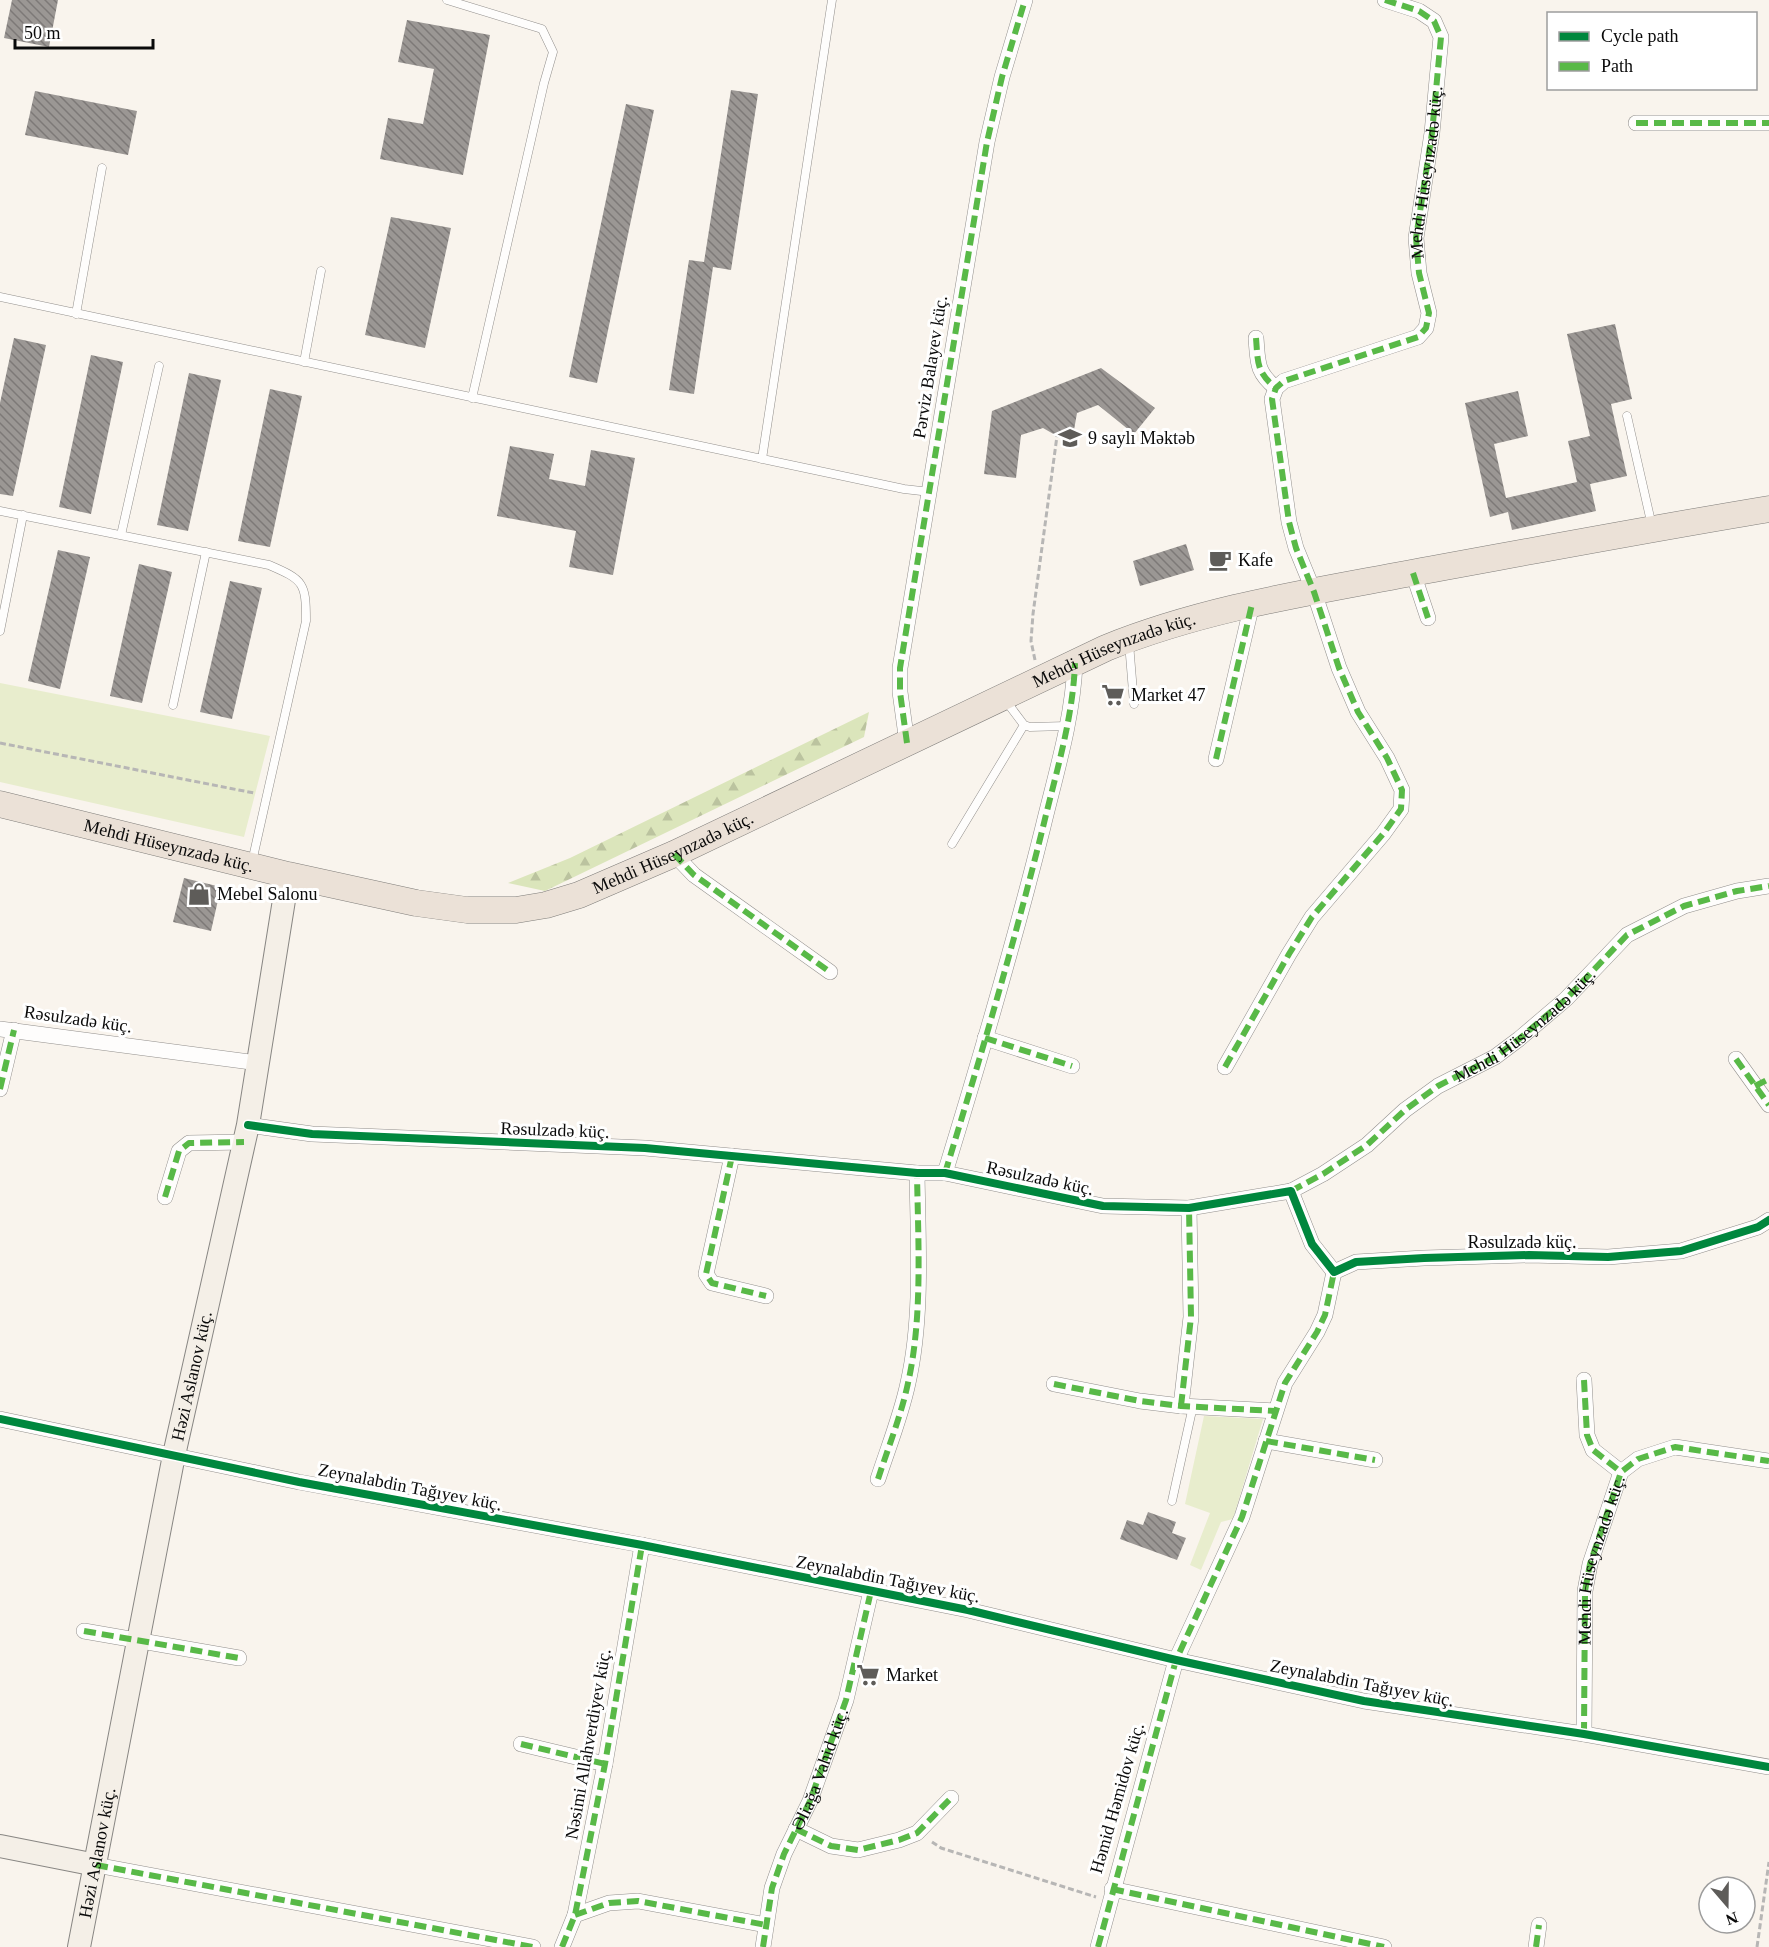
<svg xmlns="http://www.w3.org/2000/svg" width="1769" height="1947" viewBox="0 0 1769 1947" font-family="Georgia,serif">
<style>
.forest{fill:url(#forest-firs)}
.park{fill:#e8edcd}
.building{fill:url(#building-back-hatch)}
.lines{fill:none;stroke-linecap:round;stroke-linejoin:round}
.service-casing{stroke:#928f8c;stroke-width:9}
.minor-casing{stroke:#928f8c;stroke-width:16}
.secondary-casing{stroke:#888683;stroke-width:24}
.primary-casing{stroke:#7f7d7a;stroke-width:27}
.path{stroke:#b7b6b5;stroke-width:3;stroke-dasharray:6 3;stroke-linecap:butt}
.service{stroke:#fefdfc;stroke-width:8}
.minor{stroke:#fefdfc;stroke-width:15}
.secondary{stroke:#f4efe7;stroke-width:22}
.primary{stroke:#ebe1d7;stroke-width:26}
.quiet{stroke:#58b947;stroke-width:6;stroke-dasharray:12 6;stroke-linecap:butt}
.cycleway-casing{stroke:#fff;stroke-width:11}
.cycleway{stroke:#00873e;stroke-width:8}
.labels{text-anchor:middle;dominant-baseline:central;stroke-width:6;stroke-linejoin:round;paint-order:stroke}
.street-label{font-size:18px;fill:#0a0a0a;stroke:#fff}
.poi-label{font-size:18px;fill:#0a0a0a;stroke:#fff;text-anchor:start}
</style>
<defs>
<pattern id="forest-firs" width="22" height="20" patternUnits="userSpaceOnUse" patternTransform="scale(1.5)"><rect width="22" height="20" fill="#dbe5bb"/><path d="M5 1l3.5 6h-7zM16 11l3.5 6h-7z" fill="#bbc39f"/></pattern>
<pattern id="building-back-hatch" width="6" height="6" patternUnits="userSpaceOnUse" patternTransform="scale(1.5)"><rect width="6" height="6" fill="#9b9794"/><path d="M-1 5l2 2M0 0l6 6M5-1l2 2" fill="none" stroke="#7d7977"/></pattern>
</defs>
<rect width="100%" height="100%" fill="#f9f4ed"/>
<path class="forest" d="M869,712L864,737L545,891L508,883L570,858Z"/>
<path class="park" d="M0,683L270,736L244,837L0,782Z
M1204,1416L1263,1419L1233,1519L1221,1522L1201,1570L1190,1565L1210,1513L1185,1504Z"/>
<path class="building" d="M12,0H58L49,47L4,38Z
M407,20L490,35L463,175L380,159L388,118L423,124L434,69L398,62Z
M731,90L758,94L731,270L713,267L694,394L669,390L689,260L704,262Z
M35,91L137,111L128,155L25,135Z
M626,104L654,110L597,383L569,377Z
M391,217L451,228L425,348L365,335Z
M1615,324L1632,399L1611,404L1627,476L1590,484L1596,511L1512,530L1508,512L1490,517L1465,403L1518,391L1528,436L1494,444L1506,498L1577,482L1568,441L1590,436L1567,334Z
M14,338L46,345L13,496L0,494V403Z
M91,355L123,362L91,514L59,507Z
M1101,368L1155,408L1134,434L1098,405L1077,413L1074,430L1057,436L1043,428L1021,435L1016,478L984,474L992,411Z
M189,373L221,380L188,531L157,525Z
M270,389L302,396L270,547L238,541Z
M510,446L554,454L549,479L585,486L591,450L635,458L613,575L569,567L576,531L497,516Z
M1186,544L1194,570L1140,586L1133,561Z
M58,550L90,557L60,689L28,681Z
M139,564L172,572L142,703L110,696Z
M230,581L262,588L232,719L200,712Z
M184,878L221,887L211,931L173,922Z
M1148,1512L1176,1522L1172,1533L1186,1538L1177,1560L1120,1539L1127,1520L1143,1525Z"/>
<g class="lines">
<g class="service-casing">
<path id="service" d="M447,0L542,29L553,52L544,83L472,398
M0,297L904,489L930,492
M76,314L102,168
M304,362L321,271
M1627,416L1652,526
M762,459L832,0
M0,511L269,565C304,580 306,583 306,621L252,862
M121,535L159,366
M0,631L23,515
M1129,643L1134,704
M1006,701L1024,725L1030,727L1066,726
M173,705L206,552
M952,844L1024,725
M1172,1501L1193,1406"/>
</g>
<g class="minor-casing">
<g id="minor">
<path d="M1636,123H1769"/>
<path d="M1256,338C1258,362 1256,372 1276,388"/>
<path d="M1413,573L1428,618"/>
<path d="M907,743L900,692V668L987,142L1002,77L1025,0"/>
<path d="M1216,759L1252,604"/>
<path d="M674,854L694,875L830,972"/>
<path d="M0,1029L258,1063"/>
<path d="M985,1038L1072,1066"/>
<path d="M1736,1059L1769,1105"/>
<path d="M1225,1067L1289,954L1312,917L1383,834L1401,809L1402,790L1387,758L1358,712L1339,668L1314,592L1296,548L1289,522L1272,399L1276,388L1284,381L1418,337L1426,328L1429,313L1419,273L1416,238L1432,133L1441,37L1434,21L1419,11L1385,0"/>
<path d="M0,1089L14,1030"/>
<path d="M248,1125L312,1134L645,1148L917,1173H945L1103,1206L1189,1208L1291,1191L1312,1244L1334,1272L1356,1262L1424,1258L1529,1255L1608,1257L1681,1251L1758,1227L1769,1220"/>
<path d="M732,1156L706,1274L712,1283L766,1296"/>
<path d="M945,1173C980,1059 1014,944 1043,827C1056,773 1073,718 1075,663"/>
<path d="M1291,1191L1323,1174L1367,1145L1405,1110L1438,1086L1495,1057L1519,1039L1566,999L1627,935L1684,906L1737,891L1769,886"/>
<path d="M165,1197L179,1151L189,1143L244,1142"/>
<path d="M1584,1380L1587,1435L1593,1450L1621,1472"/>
<path d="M1054,1384L1140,1401L1181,1406L1275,1411"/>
<path d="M1181,1406L1191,1317L1189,1208"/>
<path d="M0,1419L299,1482L642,1545L968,1610L1176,1660L1364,1701L1584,1734L1769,1767"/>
<path d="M1266,1441L1375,1460"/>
<path d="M878,1479C888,1448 901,1416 908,1383C923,1317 918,1240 917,1173"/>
<path d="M84,1631L239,1658"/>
<path d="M1584,1734L1585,1591L1590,1564L1621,1472L1638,1459L1675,1447L1769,1461"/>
<path d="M521,1744L605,1764"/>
<path d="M796,1829L831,1846L858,1850L899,1840L917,1833L951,1798"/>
<path d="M96,1865L533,1947"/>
<path d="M1112,1889L1384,1947"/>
<path d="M575,1915L609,1903L638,1901L766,1925"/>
<path d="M562,1947L575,1915L605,1764L642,1545"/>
<path id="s1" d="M763,1947L772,1888L784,1854L810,1801L846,1700L871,1591"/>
<path d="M1098,1947L1176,1660L1242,1517L1285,1383L1317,1332L1325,1315L1334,1272"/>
<path d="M1536,1947L1539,1925"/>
</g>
</g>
<g class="secondary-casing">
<g id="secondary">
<path d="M0,1846L96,1865"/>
<path id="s2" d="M79,1947L174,1455L248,1125L288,875"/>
</g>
</g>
<g class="primary-casing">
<g id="primary">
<path id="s3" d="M0,804L288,875L416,903L467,910H516L546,905L579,895L674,854L1106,648C1202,609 1305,593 1406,574C1527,552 1648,529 1769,509"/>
</g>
</g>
<path class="path" d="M1035,660L1031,641L1033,614L1057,436
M0,743L254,793
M932,1842L941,1848L1096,1897
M1757,1947L1769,1862"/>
<use href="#service" class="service"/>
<use href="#minor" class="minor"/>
<use href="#secondary" class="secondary"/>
<use href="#primary" class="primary"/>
<g class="quiet">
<path d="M1636,123H1769"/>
<path d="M1256,338C1258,362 1256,372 1276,388"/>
<path d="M1413,573L1428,618"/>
<path d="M907,743L900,692V668L987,142L1002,77L1025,0"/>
<path d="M1216,759L1252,604"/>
<path d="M674,854L694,875L830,972"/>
<path d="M985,1038L1072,1066"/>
<path d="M1736,1059L1769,1105"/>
<path id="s4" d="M1225,1067L1289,954L1312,917L1383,834L1401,809L1402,790L1387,758L1358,712L1339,668L1314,592L1296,548L1289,522L1272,399L1276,388L1284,381L1418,337L1426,328L1429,313L1419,273L1416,238L1432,133L1441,37L1434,21L1419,11L1385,0"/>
<path d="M1755,1086L1769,1079"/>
<path d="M0,1089L14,1030"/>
<path d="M732,1156L706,1274L712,1283L766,1296"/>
<path d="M945,1173C980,1059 1014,944 1043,827C1056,773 1073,718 1075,663"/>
<path id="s5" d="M1291,1191L1323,1174L1367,1145L1405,1110L1438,1086L1495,1057L1519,1039L1566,999L1627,935L1684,906L1737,891L1769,886"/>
<path d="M165,1197L179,1151L189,1143L244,1142"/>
<path d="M1584,1380L1587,1435L1593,1450L1621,1472"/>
<path d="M1054,1384L1140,1401L1181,1406L1275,1411"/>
<path d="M1181,1406L1191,1317L1189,1208"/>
<path d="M1266,1441L1375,1460"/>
<path d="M878,1479C888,1448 901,1416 908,1383C923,1317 918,1240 917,1173"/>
<path d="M84,1631L239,1658"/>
<path id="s6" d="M1584,1734L1585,1591L1590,1564L1621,1472L1638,1459L1675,1447L1769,1461"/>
<path d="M521,1744L605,1764"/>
<path d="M796,1829L831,1846L858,1850L899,1840L917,1833L951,1798"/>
<path d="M96,1865L533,1947"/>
<path d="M1112,1889L1384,1947"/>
<path d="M575,1915L609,1903L638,1901L766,1925"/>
<path d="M562,1947L575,1915L605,1764L642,1545"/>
<path d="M763,1947L772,1888L784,1854L810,1801L846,1700L871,1591"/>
<path d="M1098,1947L1176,1660L1242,1517L1285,1383L1317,1332L1325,1315L1334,1272"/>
<path d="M1536,1947L1539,1925"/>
</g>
<g class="cycleway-casing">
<path id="cycleway" d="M248,1125L312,1134L645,1148L917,1173H945L1103,1206L1189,1208L1291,1191L1312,1244L1334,1272L1356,1262L1424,1258L1529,1255L1608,1257L1681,1251L1758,1227L1769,1220
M0,1419L299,1482L642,1545L968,1610L1176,1660L1364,1701L1584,1734L1769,1767"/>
</g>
<use href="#cycleway" class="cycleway"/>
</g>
<defs>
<g id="school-bare" transform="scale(1.8)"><path d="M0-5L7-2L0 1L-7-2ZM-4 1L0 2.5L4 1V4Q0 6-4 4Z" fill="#5e5c59" stroke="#fff" stroke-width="2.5" paint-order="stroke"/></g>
<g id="cafe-bare" transform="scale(1.8)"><path d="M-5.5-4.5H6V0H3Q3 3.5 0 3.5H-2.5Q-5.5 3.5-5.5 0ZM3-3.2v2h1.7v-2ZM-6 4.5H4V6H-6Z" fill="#5e5c59" stroke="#fff" stroke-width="2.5" paint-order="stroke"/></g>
<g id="supermarket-bare" transform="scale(1.8)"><path d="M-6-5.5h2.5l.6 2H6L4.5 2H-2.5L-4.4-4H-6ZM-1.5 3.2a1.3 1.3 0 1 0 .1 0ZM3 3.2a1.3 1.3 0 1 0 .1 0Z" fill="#5e5c59" stroke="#fff" stroke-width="2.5" paint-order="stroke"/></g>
<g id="shop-bare" transform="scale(1.8)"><path d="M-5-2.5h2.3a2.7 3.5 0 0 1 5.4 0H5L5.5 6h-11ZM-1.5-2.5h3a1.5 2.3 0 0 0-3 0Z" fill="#5e5c59" stroke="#fff" stroke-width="2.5" paint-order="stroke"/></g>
</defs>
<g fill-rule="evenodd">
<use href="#school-bare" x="1070" y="438"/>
<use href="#cafe-bare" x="1220" y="560"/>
<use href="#supermarket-bare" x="1113" y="695"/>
<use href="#shop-bare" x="199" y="894"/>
<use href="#supermarket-bare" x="868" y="1675"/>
</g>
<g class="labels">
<g class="street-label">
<text stroke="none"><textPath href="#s4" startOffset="1082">Mehdi Hüseynzadə küç.</textPath></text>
<text transform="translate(930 367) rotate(-81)">Pərviz Balayev küç.</text>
<text stroke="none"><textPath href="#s3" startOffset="1182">Mehdi Hüseynzadə küç.</textPath></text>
<text stroke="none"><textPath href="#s3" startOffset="174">Mehdi Hüseynzadə küç.</textPath></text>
<text stroke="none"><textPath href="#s3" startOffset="696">Mehdi Hüseynzadə küç.</textPath></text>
<text transform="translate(78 1019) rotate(8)">Rəsulzadə küç.</text>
<text stroke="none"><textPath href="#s5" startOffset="288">Mehdi Hüseynzadə küç.</textPath></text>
<text transform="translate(555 1130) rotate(2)">Rəsulzadə küç.</text>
<text transform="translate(1040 1178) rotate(12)">Rəsulzadə küç.</text>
<text x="1522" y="1242">Rəsulzadə küç.</text>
<text stroke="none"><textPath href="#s2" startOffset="582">Həzi Aslanov küç.</textPath></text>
<text transform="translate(410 1487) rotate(11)">Zeynalabdin Tağıyev küç.</text>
<text stroke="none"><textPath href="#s6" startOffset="176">Mehdi Hüseynzadə küç.</textPath></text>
<text transform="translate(888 1579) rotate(11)">Zeynalabdin Tağıyev küç.</text>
<text transform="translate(1362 1683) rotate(11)">Zeynalabdin Tağıyev küç.</text>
<text transform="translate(588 1744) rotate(-80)">Nəsimi Allahverdiyev küç.</text>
<text stroke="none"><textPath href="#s1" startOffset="188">Əliağa Vahid küç.</textPath></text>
<text transform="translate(1117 1798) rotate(-74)">Həmid Həmidov küç.</text>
<text stroke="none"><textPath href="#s2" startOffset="96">Həzi Aslanov küç.</textPath></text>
</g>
<g class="poi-label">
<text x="1088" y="438">9 saylı Məktəb</text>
<text x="1238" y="560">Kafe</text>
<text x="1131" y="695">Market 47</text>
<text x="217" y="894">Mebel Salonu</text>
<text x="886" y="1675">Market</text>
</g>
</g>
<rect x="1547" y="12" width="210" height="78" fill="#ffffff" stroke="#9d9d9d" stroke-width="1.5"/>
<rect x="1559" y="32" width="30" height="9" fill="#00873e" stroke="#9d9d9d" stroke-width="1.5"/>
<text x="1601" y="42" font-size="18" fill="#0a0a0a">Cycle path</text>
<rect x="1559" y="62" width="30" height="9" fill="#58b947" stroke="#9d9d9d" stroke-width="1.5"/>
<text x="1601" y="72" font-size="18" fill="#0a0a0a">Path</text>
<g transform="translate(1727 1905) rotate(160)"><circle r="28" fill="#ffffff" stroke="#9d9d9d" stroke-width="1.5"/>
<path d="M0-4.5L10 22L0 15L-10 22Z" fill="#5e5c59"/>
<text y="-9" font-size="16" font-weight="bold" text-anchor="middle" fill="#0a0a0a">N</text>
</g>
<path d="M15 39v9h138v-9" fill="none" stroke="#0a0a0a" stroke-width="3"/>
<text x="24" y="39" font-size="18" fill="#0a0a0a" stroke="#ffffff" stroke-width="4.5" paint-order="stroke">50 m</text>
</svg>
